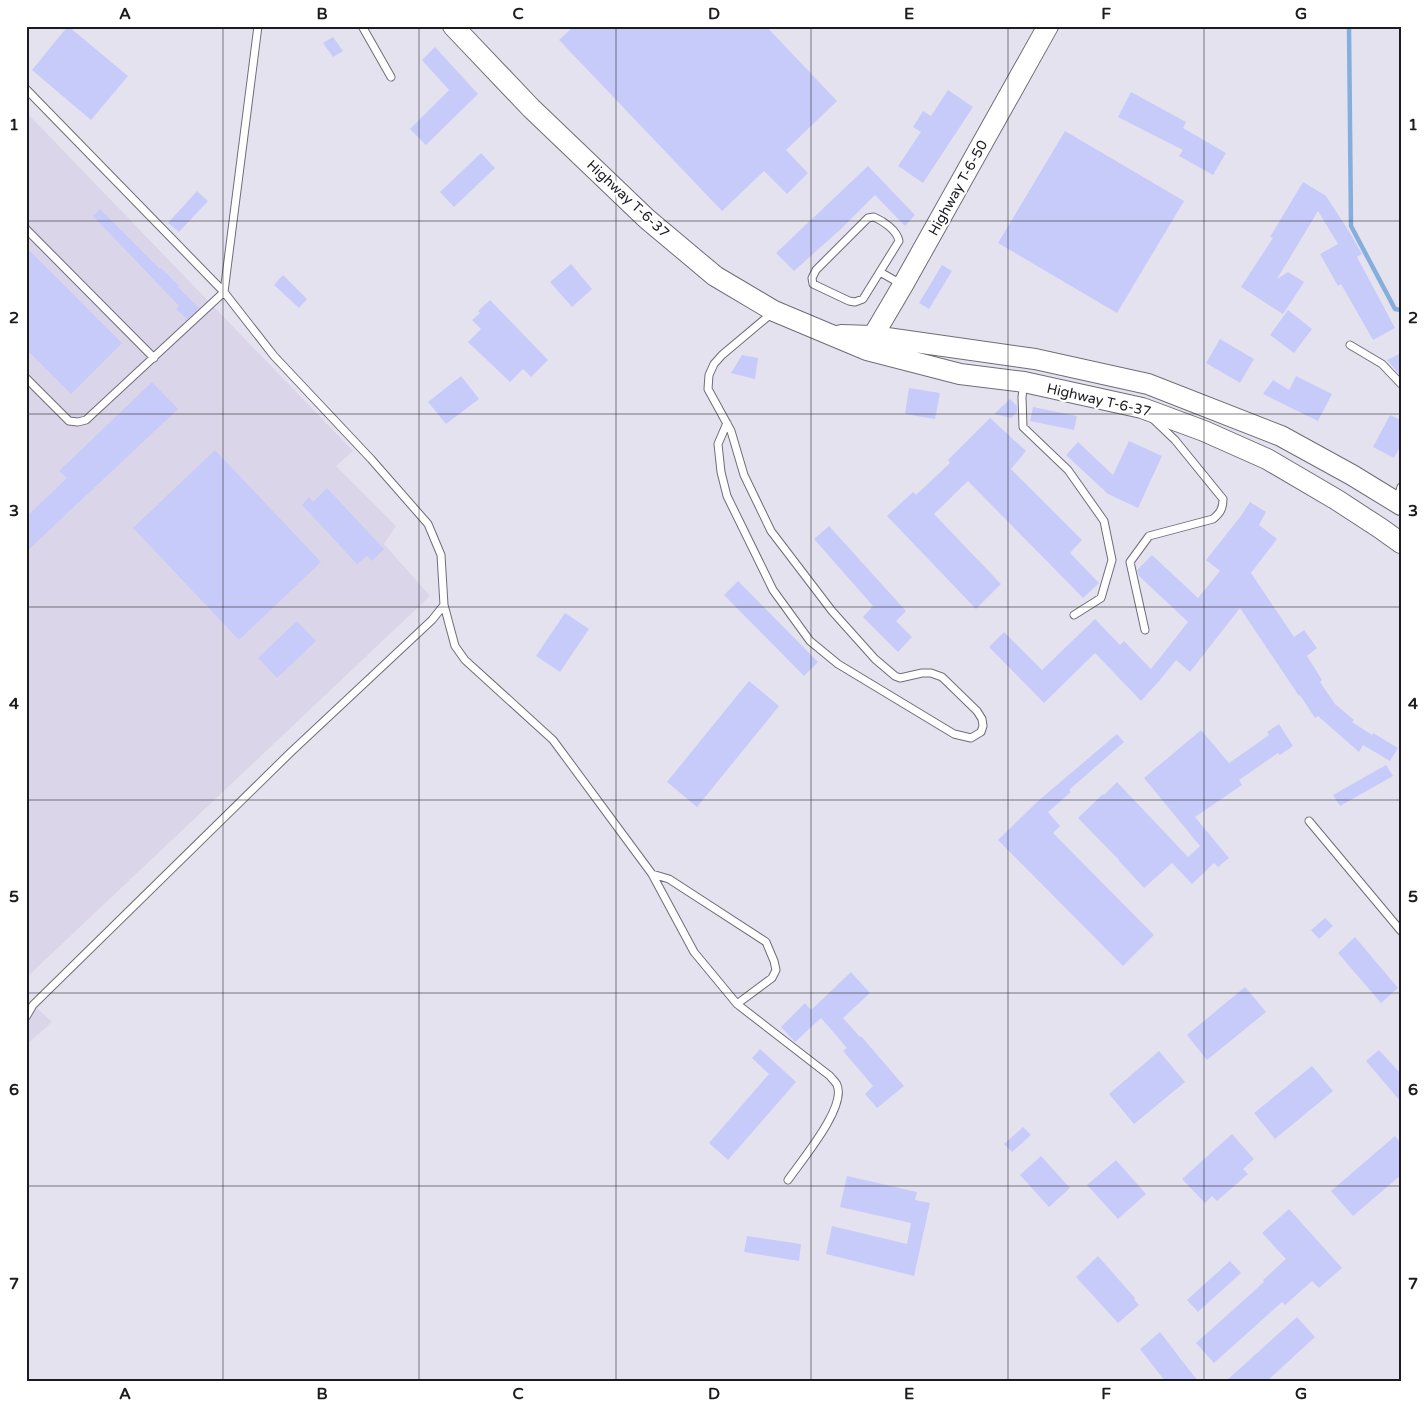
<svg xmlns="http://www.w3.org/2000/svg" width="1427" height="1407" viewBox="0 0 1427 1407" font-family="'Varela Round',sans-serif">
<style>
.built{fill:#dad5e9}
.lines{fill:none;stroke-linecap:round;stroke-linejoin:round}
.stream{stroke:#86aedc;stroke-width:4.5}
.building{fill:#c7cbfa}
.lane-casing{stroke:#6f6d77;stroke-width:9}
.secondary-casing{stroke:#6f6d77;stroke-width:22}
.lane{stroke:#fff;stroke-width:7}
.secondary{stroke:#fff;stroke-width:20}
.grid{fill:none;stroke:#1c1b1f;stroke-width:1;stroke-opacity:0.55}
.labels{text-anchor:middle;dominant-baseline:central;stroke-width:4.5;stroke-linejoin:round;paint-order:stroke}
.street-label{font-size:14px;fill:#1c1b1f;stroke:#fff}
.neatline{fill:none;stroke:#1c1b1f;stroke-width:2}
.grid-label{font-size:16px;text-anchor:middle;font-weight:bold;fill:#1c1b1f}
</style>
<rect width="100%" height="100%" fill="#e5e2ef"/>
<path class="built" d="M26,112L353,451L336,466L396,526L384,544L430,596L26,978Z
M26,998L52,1022L26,1045Z"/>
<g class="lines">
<path class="stream" d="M1349,26L1351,226L1395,309L1401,310"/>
</g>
<path class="building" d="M68,26L128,76L91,120L32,70Z
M574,26H766L837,101L786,150L808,173L787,194L764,171L722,211L559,40Z
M333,37L343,51L333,57L323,43Z
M435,47L478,94L426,145L410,129L449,90L422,60Z
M948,90L973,107L923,183L898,166L921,132L913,127L923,111L931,116Z
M1131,92L1186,122L1183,128L1226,153L1213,175L1179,156L1183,150L1118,117Z
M1065,131L1184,201L1117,313L998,243Z
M481,153L495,168L454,207L440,192Z
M868,166L915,215L905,226L875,195L842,228L794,271L776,253Z
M1303,182L1326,196L1350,233L1362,254L1357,257L1395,328L1373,340L1341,284L1338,286L1320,254L1338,244L1318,211L1277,279L1288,272L1304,282L1283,314L1241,287L1273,238L1270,237Z
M197,191L208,201L179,232L168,223Z
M100,209L160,269L161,268L179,286L178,287L199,308L187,319L176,309L179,306L93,216Z
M26,247L122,343L71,394L26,349Z
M571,264L592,289L572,307L550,282Z
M942,265L952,271L929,309L919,303Z
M283,275L307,299L299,308L274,285Z
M490,300L548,360L531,377L523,369L510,382L468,342L481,329L472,320L480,313L478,311Z
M1288,310L1312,329L1294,353L1270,335Z
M1220,339L1254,359L1240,383L1206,363Z
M1401,353V376L1387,360Z
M742,355L758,358L755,379L731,373Z
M461,376L479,399L446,424L428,402Z
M1296,376L1332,394L1318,421L1263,394L1273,380L1289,390Z
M152,382L178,409L26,552V517L67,478L59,471Z
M909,388L940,393L935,419L905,414Z
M1010,399L1017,406V412L1011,418L994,414Z
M1033,407L1077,416L1074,430L1030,421Z
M1390,415L1401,420V445L1394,458L1373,447Z
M990,418L1026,451L1011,469L1082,540L1070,553L1099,583L1083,598L968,481L934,514L1001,584L976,609L887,516L913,492L916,495L950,463L948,460Z
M1129,441L1162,456L1138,508L1108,494L1066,455L1078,442L1113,475Z
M215,450L321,562L239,640L133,528Z
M327,488L384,549L372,561L367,556L357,564L302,505L309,497L313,502Z
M1250,502L1266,512L1259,525L1277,539L1251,573L1294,637L1304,630L1317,648L1307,656L1322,680L1320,682L1335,704L1354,720L1352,722L1372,735L1373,733L1398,748L1390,761L1363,745L1359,752L1318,716L1315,718L1300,695L1299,696L1240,608L1190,672L1176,660L1160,680L1141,701L1095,653L1044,703L989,647L1004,632L1042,670L1095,619L1120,645L1124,641L1151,669L1188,622L1139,576L1137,570L1152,555L1198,598L1220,571L1206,560L1240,517Z
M829,526L906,611L896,621L912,637L898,652L863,617L873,606L814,539Z
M738,581L818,662L804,676L724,595Z
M565,613L589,629L560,672L536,656Z
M297,621L316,641L277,678L258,658Z
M749,681L779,706L697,807L667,782Z
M1279,724L1293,746L1280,755L1278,753L1239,780L1242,785L1195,817L1229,858L1218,867L1214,863L1192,884L1172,863L1144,888L1119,861V860L1078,818L1103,794L1104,795L1117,782L1188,857L1200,846L1144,778L1201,730L1229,763L1269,735L1267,732Z
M1117,734L1124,742L1069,790L1071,792L1048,812L1060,826L1053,833L1154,935L1123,966L998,840L1038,801Z
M1386,765L1393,776L1340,806L1333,795Z
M1325,918L1333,926L1319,939L1311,930Z
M1355,937L1398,988L1381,1003L1338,953Z
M851,972L870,993L843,1018L860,1037L861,1036L904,1086L877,1108L865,1094L873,1086L843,1051L847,1048L821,1018L795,1042L781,1027L805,1003L811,1010Z
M1245,987L1266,1012L1207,1060L1187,1035Z
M760,1049L796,1082L728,1160L709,1143L769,1074L752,1058Z
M1379,1050L1401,1074V1102L1366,1061Z
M1159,1051L1185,1082L1134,1124L1109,1094Z
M1312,1066L1333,1091L1275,1139L1254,1113Z
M1023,1127L1031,1135L1012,1152L1004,1144Z
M1232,1134L1254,1159L1243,1169L1248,1174L1217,1201L1212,1196L1205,1203L1182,1179Z
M1395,1136L1401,1143V1175L1353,1216L1331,1191Z
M1041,1156L1070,1188L1049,1207L1020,1175Z
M1116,1160L1146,1194L1118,1219L1087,1185Z
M847,1176L917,1192L915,1200L930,1203L914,1276L826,1254L832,1226L907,1244L911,1223L840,1207Z
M1289,1209L1342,1268L1319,1288L1312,1281L1285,1305L1282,1302L1214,1363L1196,1343L1264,1282L1263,1280L1286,1259L1262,1233Z
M747,1236L801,1244L799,1261L744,1252Z
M1098,1256L1135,1298L1134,1299L1139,1305L1118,1323L1076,1277Z
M1230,1261L1241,1273L1198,1312L1187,1300Z
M1297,1317L1315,1337L1267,1381H1226Z
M1160,1332L1183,1362L1198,1381H1165L1140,1349Z"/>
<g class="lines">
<g class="lane-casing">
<path id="lane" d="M362,26L391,77
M26,89L224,292L258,26
M874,217C883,221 897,230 899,241L863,299L855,302L849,301L813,284L812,278L816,270L868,218Z
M26,229L154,358
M880,272L901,284
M1350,345L1382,364L1401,384
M26,378L69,421L78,422L86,420L224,292L274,356L371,459L428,524L441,555L444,605L432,620L291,752L33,1005L26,1017
M1024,383L1022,397L1023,427L1068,470L1104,521L1112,560L1101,598L1074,615
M727,423L718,444L721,472L727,496L773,590L810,641L838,664L954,734L971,738L981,732L983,726L982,719L977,711L942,677L931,673H922L900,678L895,676L875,659L832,611L771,531L744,475L731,431L708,389L709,375L714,364L722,355L772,313
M1397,501L1401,487
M444,605L455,646L465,660L553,740L652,874L694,952L737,1004L772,978L776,970L774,961L766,942L669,879L652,874
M1145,630L1130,562L1149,536L1213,519C1220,513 1223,509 1223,499L1175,440L1153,419
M1309,821L1401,931
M737,1004L830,1076C832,1079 836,1082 837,1085C847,1107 801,1161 788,1180"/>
</g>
<g class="secondary-casing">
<path id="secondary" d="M453,26L531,108L647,219L715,276L774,311L867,350L960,374L1024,382L1142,408L1204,431L1267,459L1337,500L1380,528L1401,543
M841,335L873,336L1035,359L1148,384L1281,436L1352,475L1401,505
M869,346L873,336L903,285L1048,26"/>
</g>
<use href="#lane" class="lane"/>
<use href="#secondary" class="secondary"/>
</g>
<path class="grid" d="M223,26V1381M419,26V1381M616,26V1381M811,26V1381M1008,26V1381M1204,26V1381M26,221H1401M26,414H1401M26,607H1401M26,800H1401M26,993H1401M26,1186H1401"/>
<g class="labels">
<g class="street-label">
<text transform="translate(958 188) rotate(-61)">Highway T-6-50</text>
<text transform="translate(628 199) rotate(43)">Highway T-6-37</text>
<text transform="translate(1099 400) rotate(13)">Highway T-6-37</text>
</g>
</g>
<rect width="1427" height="1407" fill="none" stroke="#ffffff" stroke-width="55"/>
<rect x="28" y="28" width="1372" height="1352" class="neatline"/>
<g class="grid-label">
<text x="125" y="19">A</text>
<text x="322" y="19">B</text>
<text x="518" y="19">C</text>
<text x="714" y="19">D</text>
<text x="909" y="19">E</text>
<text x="1106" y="19">F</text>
<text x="1301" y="19">G</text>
<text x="14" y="130">1</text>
<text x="1413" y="130">1</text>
<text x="14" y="323">2</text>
<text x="1413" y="323">2</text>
<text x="14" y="516">3</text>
<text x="1413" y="516">3</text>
<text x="14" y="709">4</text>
<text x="1413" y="709">4</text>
<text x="14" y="902">5</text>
<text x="1413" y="902">5</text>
<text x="14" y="1095">6</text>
<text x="1413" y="1095">6</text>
<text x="14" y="1289">7</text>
<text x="1413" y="1289">7</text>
<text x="125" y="1399">A</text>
<text x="322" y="1399">B</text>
<text x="518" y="1399">C</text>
<text x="714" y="1399">D</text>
<text x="909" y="1399">E</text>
<text x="1106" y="1399">F</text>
<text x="1301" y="1399">G</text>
</g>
</svg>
